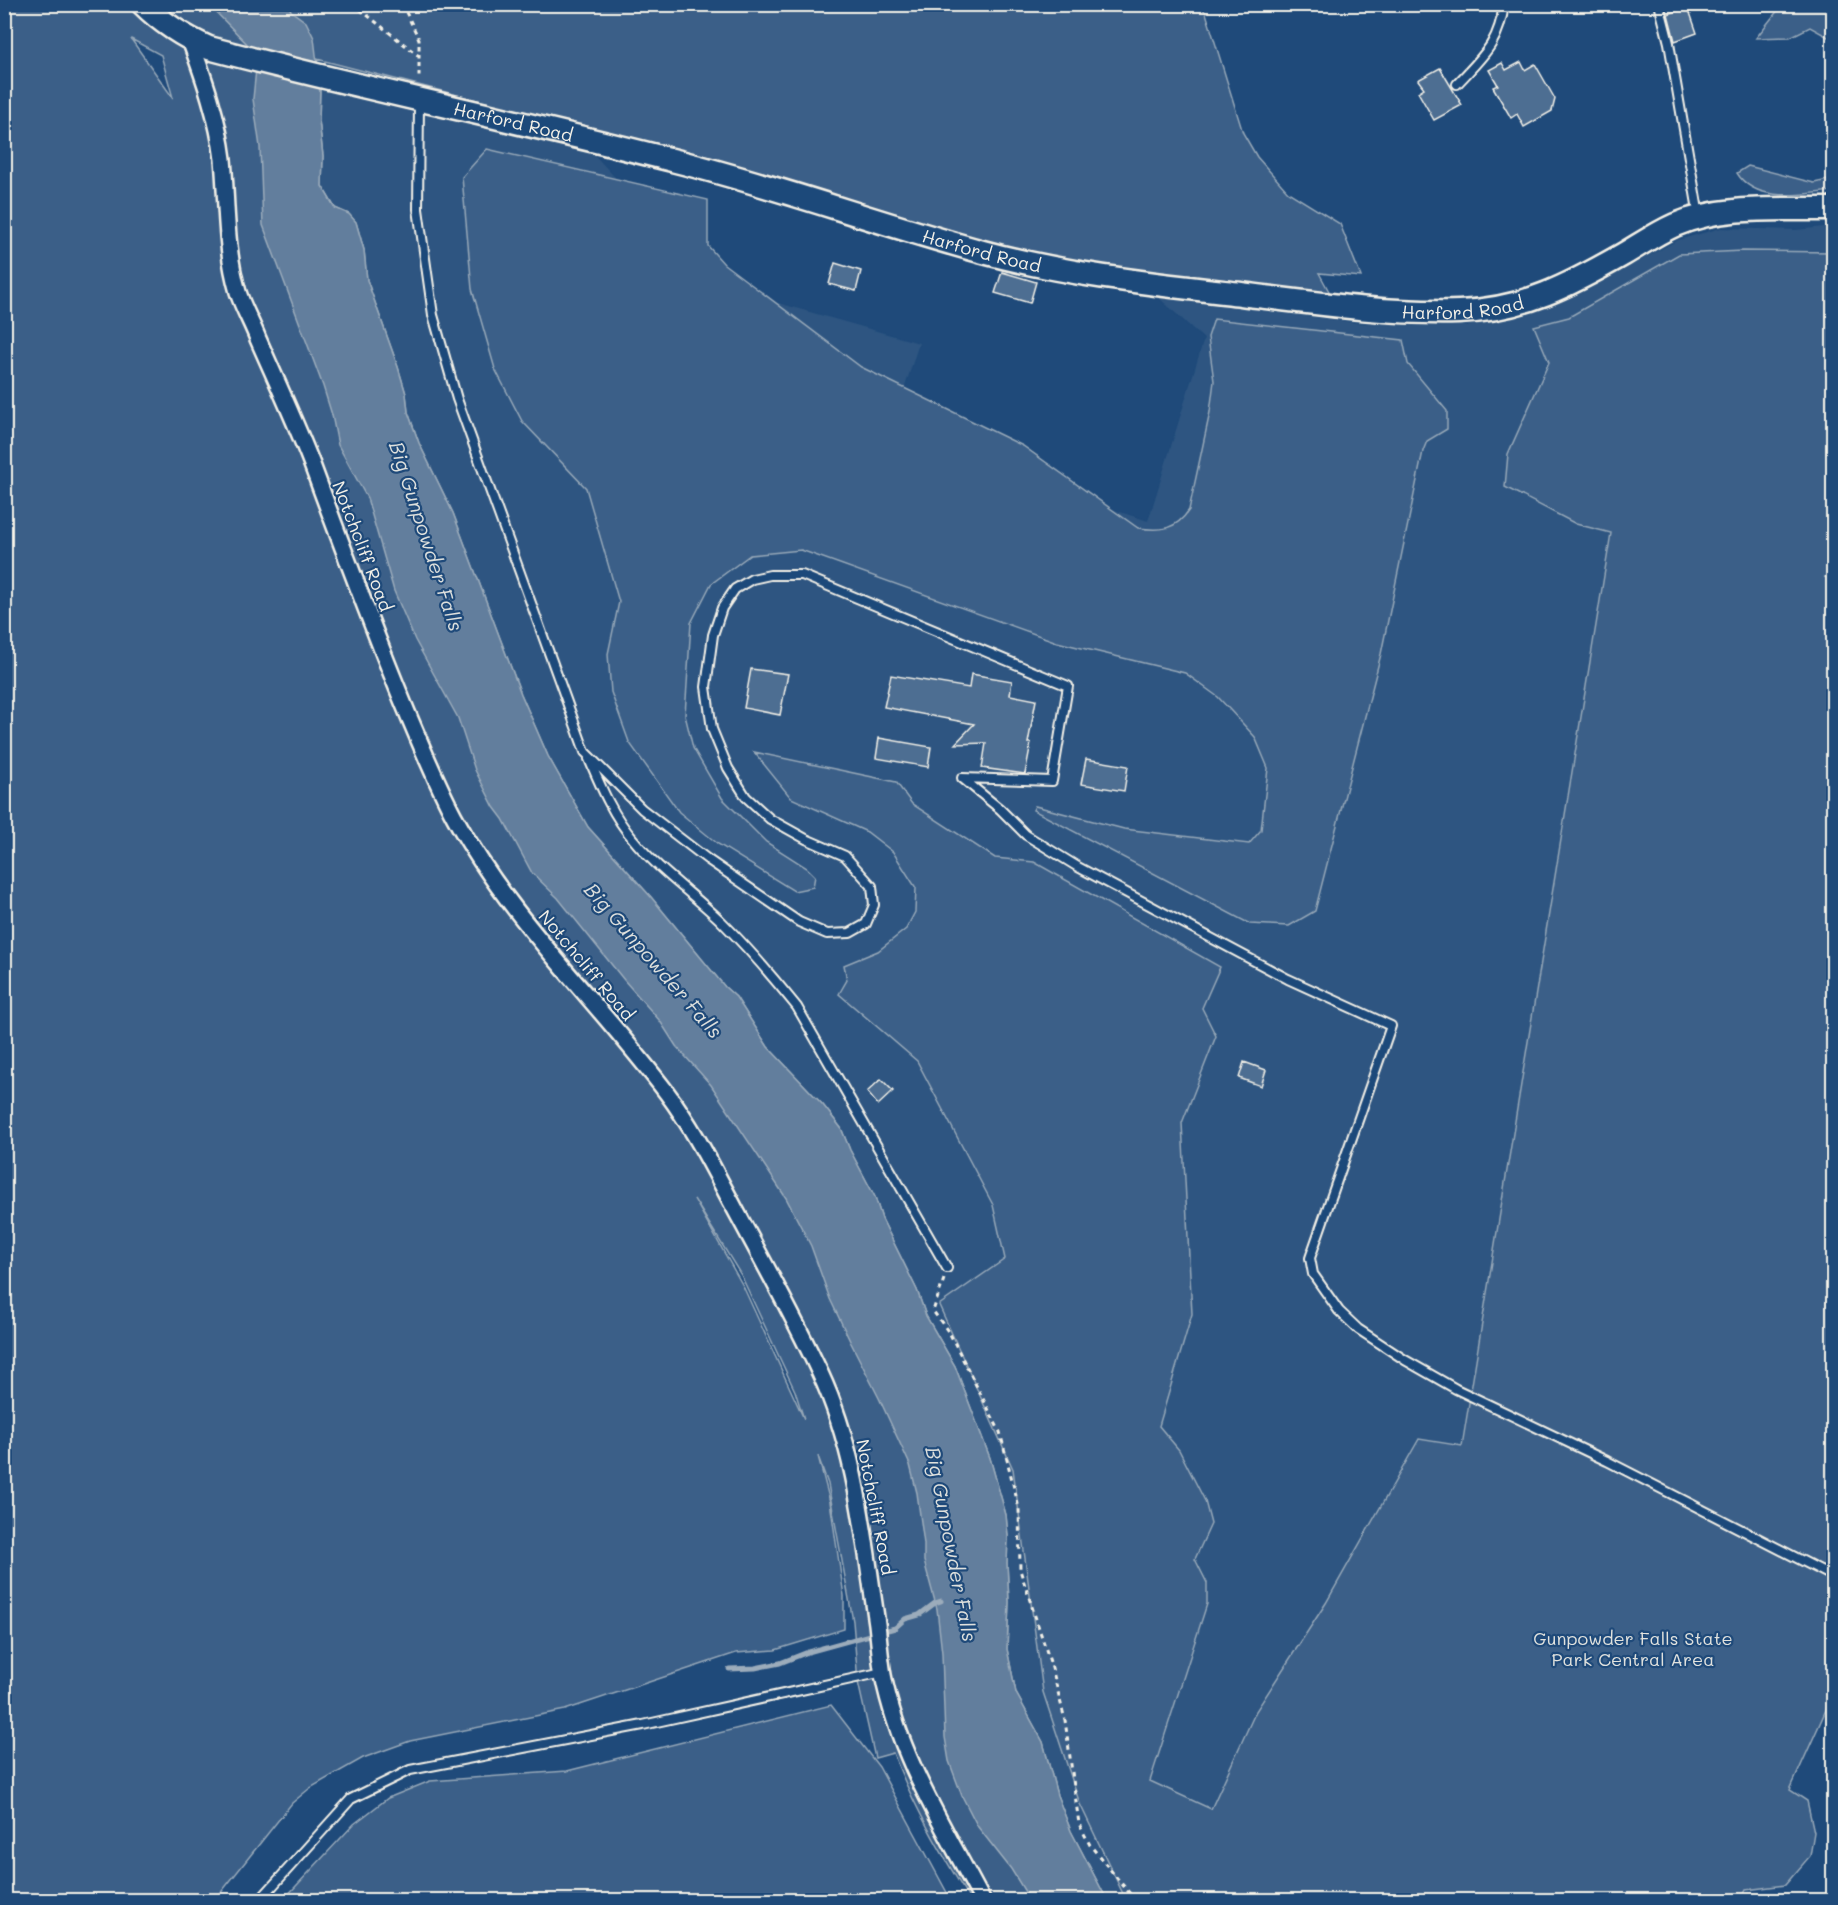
<svg xmlns="http://www.w3.org/2000/svg" width="1838" height="1905" viewBox="0 0 1838 1905" font-family="Mali,sans-serif">
<style>
.built{fill:#2d5581}
.green{fill:#3a5f88;stroke:#97a8b8;stroke-width:1.5;fill-rule:evenodd}
.water{fill:#627e9d;stroke:#9cacbb;stroke-width:1.5}
.lines{fill:none;stroke-linecap:round;stroke-linejoin:round}
.stream{stroke:#9cacbb;stroke-width:5}
.building{fill:#4d6e92;stroke:#f4f1e8;stroke-width:1.5}
.service-casing{stroke:#f4f1e8;stroke-width:12}
.minor-casing{stroke:#f4f1e8;stroke-width:20}
.secondary-casing{stroke:#f4f1e8;stroke-width:27}
.path{stroke:#f4f1e8;stroke-width:3;stroke-dasharray:4.5 4.5;stroke-linecap:butt}
.service{stroke:#1f4a7a;stroke-width:8}
.minor{stroke:#1f4a7a;stroke-width:15}
.secondary{stroke:#1f4a7a;stroke-width:22}
.labels{text-anchor:middle;dominant-baseline:central;stroke-width:4.5;stroke-linejoin:round;paint-order:stroke}
.street-label{font-size:18px;fill:#f4f1e8;stroke:#1f4a7a}
.park-label{font-size:18px;fill:#e1e2de;stroke:#1f4a7a}
.water-label{font-size:20px;font-style:italic;fill:#dee0dd;stroke:#1f4a7a}
</style>
<rect width="100%" height="100%" fill="#1f4a7a"/>
<filter id="ink" filterUnits="userSpaceOnUse"><feTurbulence type="fractalNoise" baseFrequency=".0167" numOctaves="2"/><feDisplacementMap in="SourceGraphic" scale="12" xChannelSelector="R" yChannelSelector="G"/><feConvolveMatrix kernelMatrix="1 2 1 2 8 2 1 2 1" color-interpolation-filters="sRGB"/></filter>
<g filter="url(#ink)">
<path class="built" d="M320,88L589,149L714,285L919,343L889,437L1148,521L1204,339L1158,297L1360,323L1466,326L1530,314L1607,278L1678,240L1721,228L1796,230L1833,226V580L1611,532L1388,1900H1107L1071,1831L1036,1728L1029,1719L1016,1693L1007,1649L1009,1602L1007,1563L1008,1536L1006,1515L998,1481L955,1366L926,1316L917,1290L882,1219L875,1197L849,1150L841,1128L823,1105L768,1047L736,997L725,987L651,897L588,827L548,756L521,694L453,513L419,443L408,412L406,394L398,367L372,297L367,280L366,266L349,214L335,208L322,186L323,156L319,120Z"/>
<path class="green" d="M5,5H1200L1206,13L1243,133L1257,157L1288,192L1340,224L1361,277L1319,273L1331,295L1168,276L1030,255L679,152L317,59L320,88L319,120L323,156L322,186L335,208L349,214L356,222L364,250L367,280L398,367L406,394L408,412L419,443L453,513L521,694L548,756L588,827L651,897L725,987L736,997L768,1047L823,1105L841,1128L850,1150L875,1197L882,1219L917,1290L926,1316L955,1366L990,1458L1006,1515L1008,1536L1007,1563L1009,1602L1007,1649L1016,1693L1043,1742L1057,1795L1071,1831L1107,1900H970C941,1853 913,1805 893,1753L875,1758L858,1682L853,1621L828,1484L818,1456L830,1502L844,1596V1629L775,1650L736,1653L565,1710L410,1741L363,1758L310,1788L292,1803L215,1900H5ZM131,39L161,55L173,98ZM694,1199L741,1275L795,1391L804,1419L743,1286Z
M1782,5H1833V49L1830,38L1810,27L1790,37L1756,38Z
M487,149L708,200V246L724,264L861,367L1023,446L1138,528C1161,531 1176,530 1189,510L1210,412L1214,381L1208,337L1214,319L1403,340L1408,364L1447,411V429L1427,441L1423,451L1381,654L1315,911L1289,926L1250,924L1033,810L1035,806L1124,829L1249,844L1261,830L1268,768L1255,737L1218,697L1185,673L1057,642L801,550L750,555L711,584L691,623L685,715L693,748L722,798L766,842L807,868L815,876L813,887L794,891L718,844L679,812L629,742L611,692L608,654L619,602L586,488L522,421L495,369L472,289L462,177Z
M1748,166L1814,183L1833,179V191C1803,194 1756,204 1737,173Z
M1743,251L1833,252L1834,577H1824L1834,580V1692L1790,1790L1807,1801L1814,1832L1810,1856L1785,1885L1746,1890L1741,1900H1126L1080,1804L1043,1692L1013,1469L939,1305L1005,1259L993,1205L917,1061L839,994L847,980L844,965L878,951L906,929L915,912L916,888L893,852L867,832L791,798L754,752L896,782L912,804L995,858L1034,862L1220,967L1202,1008L1216,1036L1182,1123L1192,1314L1159,1426L1179,1450L1205,1501L1211,1524L1195,1559L1207,1583V1604L1150,1781L1211,1809L1256,1711L1326,1603L1419,1439L1462,1446L1611,533L1576,524L1505,487L1508,454L1549,362L1534,326L1569,317L1679,254Z
M831,1705L879,1767L951,1900H283L354,1824L388,1798L430,1781L567,1771Z"/>
<path class="water" d="M209,5H289L291,11L306,22L314,38L320,88L319,120L323,156L322,186L335,208L349,214L356,222L364,250L367,280L398,367L406,394L408,412L419,443L453,513L521,694L548,756L588,827L651,897L725,987L736,997L768,1047L823,1105L841,1128L850,1150L875,1197L882,1219L917,1290L926,1316L955,1366L990,1458L1006,1515L1008,1536L1007,1563L1009,1602L1007,1649L1016,1693L1043,1742L1057,1795L1071,1831L1107,1900H1030L1011,1869L978,1827L962,1796L949,1761L945,1737L942,1653L937,1609L924,1561V1544L917,1493L910,1465L879,1398L851,1343L830,1299L811,1246L786,1198L711,1085L676,1046L660,1021L624,980L558,898L532,873L503,819L494,807L475,770L458,718L415,640L394,591L367,498L338,445L332,415L323,386L263,225L260,147L253,99L256,69L251,48Z"/>
<g class="lines">
<path class="stream" d="M729,1669L755,1668L780,1663L808,1652L895,1628L905,1619L919,1615L935,1603L941,1601"/>
</g>
<path class="building" d="M1688,7L1697,33L1675,41L1668,14Z
M1521,62L1525,70L1535,64L1555,99L1552,111L1524,127L1517,114L1511,118L1493,87L1498,85L1489,70L1502,63L1506,70Z
M1440,68L1462,105L1434,120L1418,92L1424,88L1418,80Z
M835,263L861,271L856,291L829,284Z
M1002,272L1036,282L1030,303L995,293Z
M751,669L788,674L780,715L744,708Z
M971,674L1012,681L1010,695L1036,700L1028,743H1031L1025,774L982,768L986,743L955,744L974,724L884,707L891,675L969,688Z
M879,738L931,747L928,767L876,758Z
M1086,759L1128,766L1124,791L1081,784Z
M1244,1062L1266,1070L1261,1086L1239,1078Z
M881,1079L893,1091L878,1105L867,1092Z"/>
<g class="lines">
<g class="service-casing">
<path id="service" d="M1659,4L1669,43L1699,216
M1457,84C1483,56 1499,44 1504,4
M419,103L418,209L433,315L457,399L585,752L642,809L707,859L799,922L827,934L850,933L866,924L874,905L872,886L845,856L806,839L770,819L746,797L728,768L712,729L706,687L713,635L722,608L735,589L752,579L770,575H802L1068,686L1052,781L962,778L1000,809L1026,835L1078,867L1288,979L1391,1026L1310,1258L1313,1274L1339,1311L1358,1329L1405,1360L1456,1389L1607,1461L1834,1577
M589,759C601,787 613,816 633,839C658,870 692,893 721,921C748,948 773,977 797,1007L947,1268
M260,1900L351,1799L410,1770L643,1725L883,1672"/>
</g>
<g class="minor-casing">
<path id="minor" d="M190,40C204,78 218,118 223,159C227,203 225,248 238,292C243,308 252,323 258,339C276,380 295,421 311,462C342,546 373,630 407,712C422,747 436,782 454,816C509,919 597,1000 667,1093C694,1129 714,1170 735,1209C764,1263 794,1317 820,1373C857,1452 864,1539 877,1624C879,1641 880,1658 883,1675C899,1757 944,1827 982,1900"/>
</g>
<g class="secondary-casing">
<g id="secondary">
<path id="s1" d="M143,4C163,24 184,37 209,48C364,89 521,121 676,161C780,187 880,224 983,252C1067,275 1154,284 1241,294C1313,303 1386,314 1459,312C1523,310 1570,285 1624,254C1641,244 1657,233 1675,225C1724,204 1782,210 1834,209"/>
</g>
</g>
<path class="path" d="M353,4L419,56
M402,4L419,39V80
M944,1279L933,1311L950,1334L1000,1432L1019,1508L1020,1570L1052,1668L1065,1720L1079,1824L1090,1845L1135,1900"/>
<use href="#service" class="service"/>
<use href="#minor" class="minor"/>
<use href="#secondary" class="secondary"/>
</g>
</g>
<g class="labels">
<g class="street-label">
<text stroke="none"><textPath href="#s1" startOffset="393">Harford Road</textPath></text>
<text stroke="none"><textPath href="#s1" startOffset="879">Harford Road</textPath></text>
<text stroke="none"><textPath href="#s1" startOffset="1365">Harford Road</textPath></text>
<text transform="translate(363 546) rotate(69)">Notchcliff Road</text>
<text transform="translate(587 965) rotate(50)">Notchcliff Road</text>
<text transform="translate(876 1507) rotate(79)">Notchcliff Road</text>
</g>
<g class="park-label">
<text x="1633" y="1638">Gunpowder Falls State<tspan x="1633" dy="21">Park Central Area</tspan></text>
</g>
<g class="water-label">
<text transform="translate(427 536) rotate(72)">Big Gunpowder Falls</text>
<text transform="translate(654 960) rotate(49)">Big Gunpowder Falls</text>
<text transform="translate(952 1544) rotate(79)">Big Gunpowder Falls</text>
</g>
</g>
<rect width="1838" height="1905" fill="none" stroke="#1f4a7a" stroke-width="24"/>
<rect x="12" y="12" width="1814" height="1881" fill="none" stroke="#f4f1e8" stroke-width="2" filter="url(#ink)"/>
</svg>
